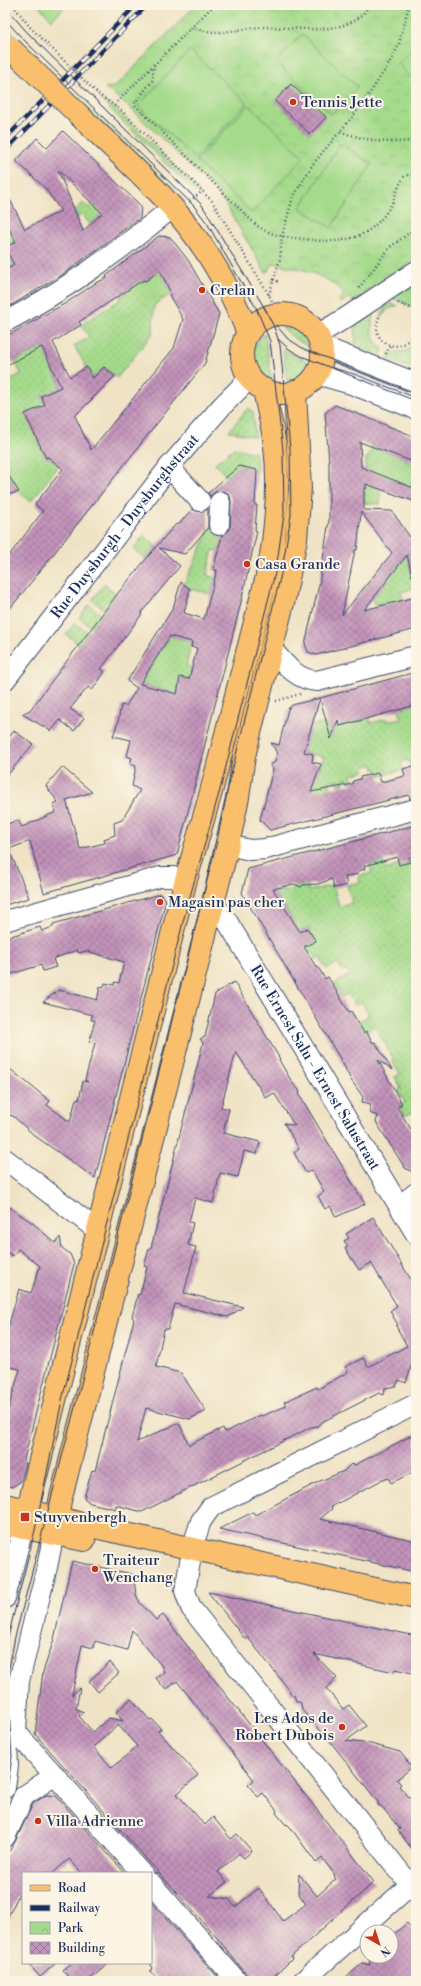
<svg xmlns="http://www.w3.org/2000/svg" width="421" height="1986" viewBox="0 0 421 1986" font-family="'Libre Bodoni',serif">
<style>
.grass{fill:url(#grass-dots);stroke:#608474}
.cemetery{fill:url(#cemetery-stones);stroke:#608474}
.park{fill:url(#park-crowns);stroke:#608474}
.pitch{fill:#a5da8b;stroke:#608474}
.building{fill:url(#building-cross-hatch);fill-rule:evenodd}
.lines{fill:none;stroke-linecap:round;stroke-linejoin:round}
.minor-casing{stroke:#3b4a6d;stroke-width:22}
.major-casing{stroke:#3b4a6d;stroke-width:24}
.path{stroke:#3b4a6d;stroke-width:2.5;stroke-dasharray:1 3;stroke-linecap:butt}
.minor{stroke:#fff;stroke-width:20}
.major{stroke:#f9bf6d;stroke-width:22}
.tram{stroke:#1b2f5e;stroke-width:1}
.rail-casing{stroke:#1b2f5e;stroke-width:4.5}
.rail{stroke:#fcf5e5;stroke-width:3;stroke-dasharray:9;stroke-linecap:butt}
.major-bridge-casing{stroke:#3b4a6d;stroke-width:24;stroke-linecap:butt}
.path-bridge{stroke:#3b4a6d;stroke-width:2.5;stroke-dasharray:1 3;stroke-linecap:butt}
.major-bridge{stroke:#f9bf6d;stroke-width:22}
.poi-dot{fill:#c8321e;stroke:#fcf5e5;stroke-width:1.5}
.labels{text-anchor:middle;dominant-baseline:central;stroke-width:4;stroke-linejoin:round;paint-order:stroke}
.poi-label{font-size:15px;fill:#1b2f5e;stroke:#fcf5e5;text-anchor:start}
.street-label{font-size:15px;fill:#1b2f5e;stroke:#fcf5e5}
</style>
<defs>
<pattern id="grass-dots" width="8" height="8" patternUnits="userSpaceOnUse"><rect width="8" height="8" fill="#a5da8b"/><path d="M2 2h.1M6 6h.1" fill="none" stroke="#8dbb7a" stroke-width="1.8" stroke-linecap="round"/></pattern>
<pattern id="cemetery-stones" width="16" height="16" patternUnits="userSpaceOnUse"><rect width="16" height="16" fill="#a5da8b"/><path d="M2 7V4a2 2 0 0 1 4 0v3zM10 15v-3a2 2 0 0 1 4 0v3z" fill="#8dbb7a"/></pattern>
<pattern id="park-crowns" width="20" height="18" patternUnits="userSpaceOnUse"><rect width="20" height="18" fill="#a5da8b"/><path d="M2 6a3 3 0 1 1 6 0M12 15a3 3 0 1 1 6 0" fill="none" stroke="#8dbb7a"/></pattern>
<pattern id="building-cross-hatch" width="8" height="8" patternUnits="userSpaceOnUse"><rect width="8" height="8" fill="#c293ba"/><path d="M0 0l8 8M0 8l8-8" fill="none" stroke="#9d789a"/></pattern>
</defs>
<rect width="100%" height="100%" fill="#fcf5e5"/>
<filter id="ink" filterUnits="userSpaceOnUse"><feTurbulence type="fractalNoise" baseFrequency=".025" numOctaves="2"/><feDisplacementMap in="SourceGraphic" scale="8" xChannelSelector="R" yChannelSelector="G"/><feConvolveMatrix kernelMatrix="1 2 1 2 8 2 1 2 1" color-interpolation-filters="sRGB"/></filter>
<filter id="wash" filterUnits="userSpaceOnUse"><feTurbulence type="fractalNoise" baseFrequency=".012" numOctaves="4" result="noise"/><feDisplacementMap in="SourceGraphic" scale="16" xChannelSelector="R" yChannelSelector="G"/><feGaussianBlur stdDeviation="0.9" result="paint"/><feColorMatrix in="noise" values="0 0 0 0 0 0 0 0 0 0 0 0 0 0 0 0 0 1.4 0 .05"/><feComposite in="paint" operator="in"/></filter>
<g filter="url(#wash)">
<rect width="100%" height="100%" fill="#f0e3c5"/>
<path class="grass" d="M5,24L23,44L185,201L180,205L19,48L5,33Z
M99,98L114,107L199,190L196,193Z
M97,198L108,208L90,224L82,214L78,218L75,211L83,203L88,208Z
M5,221L19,247L7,252L14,265L5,270Z
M157,271L163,278L166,277L171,294L154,305L153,333L117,378L104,367L93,378L74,346L89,337L81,325L121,299L120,297L133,287L131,285L138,280L140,283L145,280L146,281Z
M416,283V308L392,298Z
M387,302L398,306L388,309L381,318Z
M374,310C371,324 369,340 383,349L380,357L356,348L355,324Z
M282,327C297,325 307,334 311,348L295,339Z
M265,334L272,381C252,373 245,348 265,334Z
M416,344V370L387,359L389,353L406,351Z
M43,347L64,395L25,414L46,458L63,450L67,455L31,501L19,492L5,470V374L8,381L21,374L15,361Z
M283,349L309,363L300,376L287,382Z
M248,408L253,412L255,437L229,431Z
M374,443L407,460L406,462L416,464V489L380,475V504L361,503L360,501H364V489H366V458H368Z
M234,448L256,453L257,470L239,466L227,477L215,463Z
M211,527L225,528L223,540L218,551L213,550L207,575L215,578L211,594L190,589L184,584Z
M144,536L156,546L145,559L133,549Z
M407,555L412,577L416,576L415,588L401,592L403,600L374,605L373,598Z
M104,584L117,594L105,610L92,600Z
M89,605L102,615L92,627L79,618Z
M75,623L88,633L79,645L66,634Z
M170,636L192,642L186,666L192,667L189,679L180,677L177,694L140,684Z
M416,705V768L415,765L411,767L408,760L401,762L403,770L379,776L377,769L374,770L373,764L364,767L365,771L351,775L353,781L349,782L347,778L343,779L344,784L339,785L337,780L329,782L330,787L326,789L328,799L315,802L289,774L319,769L324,757L304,752L309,726L327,723L329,729L365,720L364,715L369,714L371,723L386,719L387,721L401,718L398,707Z
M383,861L386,870L399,865L400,867L413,863L414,869H416V1117L413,1112L405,1116L399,1106L405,1102L398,1090L401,1088L395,1077L400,1074L392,1061L394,1060L375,1026L364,1033L358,1022L369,1015L361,1001L355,1005L348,993L342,997L334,984L351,974L348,971L342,970L337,963L327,969L319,957L315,959L307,946L315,941L308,928L299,932L285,907L284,905L281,907L273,893L282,888L283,892L295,888L294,884L301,887L305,878L309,891L333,885L339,906L352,903L347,885L360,882L359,876L372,873L370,865Z"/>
<path class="cemetery" d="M38,5H67L52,20Z"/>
<path class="park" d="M196,5H416V259L353,302L349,297L341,303L339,301L344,292L328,280L308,271L273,263L266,273L224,202L214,189L123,101L105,88L114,87L120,82Z"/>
<path class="pitch" d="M302,34L357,87L332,114L276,62Z
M416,46V82L398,64Z
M190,50L247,103L195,158L138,106Z
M249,105L304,157L252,213L196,161Z
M340,144L372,164L331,228L300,208Z"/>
<g id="blocks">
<path class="building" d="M291,84L326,117L310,134L275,101Z
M63,131L141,206L140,218L66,272L5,309V270L14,265L5,247L16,242L5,221V190L25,229L61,211L45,188L16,161L37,138L47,148ZM58,170L102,213L83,231Z
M159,236L170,237L188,260L219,314L205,363L5,615V561L43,511L35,504L63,469L48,457L46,458L25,414L45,405L41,396L61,387L42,347L5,366V337L66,303L96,283L107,278L106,276ZM160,270L171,294L169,295L183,319L174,348L91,450L75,416L115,376L104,367L93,378L87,367L70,377L53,342L81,325L79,322L140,282L145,280L146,281Z
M335,405L416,437V463L360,442L361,467L416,489V502L366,484V489H364V510L392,511L416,546V576H412L407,555L364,610L416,597V629L316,655L308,652L305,644L319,585L329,520V461L325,413ZM361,512L392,553L342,615L355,550H357Z
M239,466L257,470L255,505H257L255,530L257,531L241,602L177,855L44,893L30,841L9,849L29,898L5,905V825L18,820L22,827L56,812L53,804L58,802L46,786L62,767L92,792L66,800L80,849L105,843L104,839L115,835L114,823L122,820L140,790L132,786L136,766L130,764L132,758L127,756L131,740L113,736L118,722L121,705L126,706L137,688L127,681L173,608L181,582L190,589L184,613L204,619L217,570H213L222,536L228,531L230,526L231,502L230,496L226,492H215L210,496L208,493ZM170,636L192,642L191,647L197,648L189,679L180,677L177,694L140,684Z
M5,470L19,492L5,495Z
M192,509L202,512L208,509V528L185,554L159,548L180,566L141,613L142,614L101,669L105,672L92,690L88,687L70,709L84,718L74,731L60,720L51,731L22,714L30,710L118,593L156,547L176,524L178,525Z
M416,672V705L340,726L338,720L331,739L320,698Z
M320,698L304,752L313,754L312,762L321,764L311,792L353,784V781L360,779V777L378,773L381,782L405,776L403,769L416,765V798L410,799L409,795L270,830L260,820L273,769L270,765L275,762L277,753L271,743L279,745L288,709L292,705Z
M14,731L33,744L5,778V742Z
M416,825V855L409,857L410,862L399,865L397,857L364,866L365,869L358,871V874L345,877L347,885L334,888L332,879L318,884L303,885L301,887L294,884L273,889L300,932L307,928L316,941L304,947L316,967H318L325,979L328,977L349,1012L351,1011L363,1031L364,1033L366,1031L373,1043L375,1042L392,1070L378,1060L402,1104L397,1107L414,1134L416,1131V1174L405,1168L376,1122L378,1116L369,1113L371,1104L362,1102L363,1097L351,1080L342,1062L242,893L248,869Z
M160,894L166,900L95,1178L35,1136L13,1116L5,1114V1065L50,1101L47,1105L70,1122L76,1099L79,1100L83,1081L88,1082L85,1080L95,1043L89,1042L95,1020H91L92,1015L43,1002L59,990L97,1000L100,987L103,988L105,983L114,985L115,982L119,983L124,962L87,951L78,953L77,950L53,959L56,967L43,971L41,965L8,975V973H5V938L40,927L42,931L53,927V924Z
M234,982L280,1059L279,1060L292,1082L299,1090L300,1096L365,1204L336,1217L330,1206L325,1209L318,1196L324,1192L312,1170L306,1173L294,1153L299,1149L284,1123L295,1126L274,1093L266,1098L236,1052L221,1107L229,1109L223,1133L260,1142L257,1154L244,1151L238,1177L220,1173L213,1203L195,1198L189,1222L193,1223L188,1245L196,1247L184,1293L243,1307L228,1317L175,1304L168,1329H164L156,1367L181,1373L206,1411L190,1419L146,1408L137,1442L179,1423L189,1445L223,1428L225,1432L261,1415L262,1416L286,1406L284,1402L317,1387L318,1389L348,1372L345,1367L363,1358L368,1367L407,1346L396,1326L398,1325L390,1311L397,1306L371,1263L359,1270L345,1248L348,1246L344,1241L349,1238L346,1234L373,1217L416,1288V1361L414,1357L406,1383L399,1380L396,1386L385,1388L384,1395L379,1393L322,1422L318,1426L311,1427L142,1512L116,1505V1509L90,1503L84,1498L92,1470L95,1471L134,1319L132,1317L138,1294L140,1295L147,1267L144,1266L149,1249L151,1248L203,1043L200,1039L205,1037L215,994Z
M5,1204L34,1224L55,1243L60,1237L62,1248L70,1254L74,1264L23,1463H26L21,1481L12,1487L5,1485V1412L7,1413L20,1369L5,1366V1327L8,1328L19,1289L31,1293L40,1266L18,1249L13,1256L5,1251Z
M416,1433V1471L391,1483L388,1478L378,1482L331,1507L332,1509L320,1519L416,1541V1572L219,1529L253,1512L255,1515L320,1481L344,1471L351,1464L355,1465Z
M72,1561L132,1574L134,1579L136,1595L140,1603L156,1620L163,1615L374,1882L291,1957L292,1959L283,1968L269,1980L252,1981L217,1938L35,1734L43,1672L54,1639ZM132,1630L161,1665L164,1672L156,1678L166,1690L177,1681L254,1780L248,1785L258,1797L263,1793L277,1811L276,1813L286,1825L287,1824L291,1828L316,1863L322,1858L335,1875L334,1876L336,1879L317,1896L299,1874L298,1893L306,1904L283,1921L259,1888L235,1907L229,1899L209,1896L227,1882L218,1872L239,1853L244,1858L252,1851L237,1834L231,1839L213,1817L205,1825L177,1794L198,1775L158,1731L161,1729L152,1719L150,1720L131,1699L116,1712L123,1721L109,1718L93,1732L79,1716L84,1712L76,1709L80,1688L72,1695L82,1645L93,1648L95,1641L127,1650ZM118,1725L137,1746L112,1768L93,1747Z
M208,1592L416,1636V1674L395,1669L394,1672L314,1654L337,1678L326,1688L343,1709L349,1705L366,1726L346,1741L371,1744L400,1752L412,1767L397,1780L401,1784L399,1786L416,1805V1854L398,1831L400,1829L382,1807L378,1805V1802L329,1740L302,1710L301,1703L296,1701L294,1695L290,1694V1691L249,1639L247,1637L245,1639Z
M110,1662L119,1673L98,1692L89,1681Z
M46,1795L56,1796L125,1873H82L69,1859L53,1873H23V1886L5,1923V1858L15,1842L33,1804Z
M151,1902L200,1957L221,1981H159L150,1971L153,1968L151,1965Z
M407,1923L416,1934V1981H343L362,1963L370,1965L369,1956H391V1937Z
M28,1963H56L40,1977Z
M72,1963H109L88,1981H71L63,1970Z"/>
</g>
</g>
<g filter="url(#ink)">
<use href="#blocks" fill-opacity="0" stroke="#3b4a6d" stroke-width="1"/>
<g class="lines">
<g class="minor-casing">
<g id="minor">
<path d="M5,322C66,290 119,251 172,208"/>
<path d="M317,335L347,317L416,271"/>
<path d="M321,346L416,383"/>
<path d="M316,374L351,384L416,409"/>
<path d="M169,467L200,501"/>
<path d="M219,525L220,502"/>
<path d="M271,648C284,663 296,680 317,681L416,656"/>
<path id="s1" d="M5,680L169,467L222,406L250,378"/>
<path d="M228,845L250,850L265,849L416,809"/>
<path id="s2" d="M213,903L227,921L416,1234"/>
<path d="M5,921L160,877H173L185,883"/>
<path d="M5,1159L97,1230"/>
<path d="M399,1206L416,1193"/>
<path d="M192,1548L201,1521L211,1507L416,1404"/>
<path d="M190,1562L185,1591L191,1608L416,1892"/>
<path d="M5,1598L23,1528"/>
<path d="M6,1721L142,1873"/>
<path d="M16,1731L19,1681L47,1567L57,1518"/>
<path d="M5,1788L8,1766L6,1720"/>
<path d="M5,1837L24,1796L55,1775"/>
<path d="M151,1883L237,1981"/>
<path d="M303,1981L416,1880"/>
</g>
</g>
<g class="major-casing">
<path id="major" d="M78,114C106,142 136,168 163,197C199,235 229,284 248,333
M242 354a40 40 0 1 1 80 0a40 40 0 1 1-80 0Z
M5,1505L90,1526L416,1598
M57,1518L60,1501L228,845L238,797L244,756L284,599L296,539L300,488L295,391
M5,1524L84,1540
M23,1528L185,883L211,792L269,568C276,527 280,487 275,446C273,427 267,408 264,389"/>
</g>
<path class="path" d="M13,5L30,27
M214,5L154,65L152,81L134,104L255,224C270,236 285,237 304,239C338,244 367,242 388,210C395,200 397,187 404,177L408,175L416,174
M192,28C199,30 208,32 216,32C231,32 246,28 261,27C293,26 351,40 369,5
M98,94L122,111L212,201L269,295L278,314
M117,102L153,66
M340,132C368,140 387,145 416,140
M190,201L203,191
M273,280L279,282
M359,288L390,247L416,228
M269,295L280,259L282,236L293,197L313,164L362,105L392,59L399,44L409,5
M398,303L416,310
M379,317C368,345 404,359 416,329
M386,354L390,345
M276,701L300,694
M5,1627L9,1613"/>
<use href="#minor" class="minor"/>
<use href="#major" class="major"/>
<path class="tram" d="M5,7L26,31L202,205L267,312
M5,19L21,37L194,206L207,223L259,313
M276,325L287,338L304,349L416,393
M278,339L289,349L301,356L416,401
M5,1649L35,1530L62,1400L184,918L221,786L276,569L284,515L283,450L270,341L257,310
M5,1743V1767
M5,1803L12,1757L7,1678L15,1637L82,1380L203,896L227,791L282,570L291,515L290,449L280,345L274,327L264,307"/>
<g class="rail-casing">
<path id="rail" d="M5,139L136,5
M5,151L147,5"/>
</g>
<use href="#rail" class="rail"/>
<g class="major-bridge-casing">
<path id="major-bridge" d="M10,48L78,114"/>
</g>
<path class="path-bridge" d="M30,27L98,94"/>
<use href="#major-bridge" class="major-bridge"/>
</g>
</g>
<g class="poi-dot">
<circle cx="293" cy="102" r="4"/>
<circle cx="202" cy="290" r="4"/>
<circle cx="247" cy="564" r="4"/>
<circle cx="160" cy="902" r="4"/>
<rect x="20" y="1512" width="10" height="10" rx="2"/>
<circle cx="95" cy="1569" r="4"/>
<circle cx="342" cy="1727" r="4"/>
<circle cx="38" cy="1821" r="4"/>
</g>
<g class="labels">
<g class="poi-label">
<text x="301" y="102">Tennis Jette</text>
<text x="210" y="290">Crelan</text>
<text x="255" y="564">Casa Grande</text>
<text x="168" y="902">Magasin pas cher</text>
<text x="34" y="1517">Stuyvenbergh</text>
<text x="103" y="1560">Traiteur<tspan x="103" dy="17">Wenchang</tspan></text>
<text x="334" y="1718" text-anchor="end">Les Ados de<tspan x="334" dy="17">Robert Dubois</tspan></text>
<text x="46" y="1821">Villa Adrienne</text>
</g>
<g class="street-label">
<text stroke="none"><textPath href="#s1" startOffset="195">Rue Duysburgh - Duysburghstraat</textPath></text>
<text stroke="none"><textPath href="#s2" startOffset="194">Rue Ernest Salu - Ernest Salustraat</textPath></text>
</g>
</g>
<rect width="421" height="1986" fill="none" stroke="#fcf5e5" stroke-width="20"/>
<rect x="22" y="1872" width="130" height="92" fill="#fcf5e5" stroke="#a2a6af"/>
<rect x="30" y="1885" width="20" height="6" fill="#f9bf6d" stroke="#a2a6af"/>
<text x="58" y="1892" font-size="12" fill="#1b2f5e">Road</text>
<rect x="30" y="1905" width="20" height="6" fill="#1b2f5e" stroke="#a2a6af"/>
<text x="58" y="1912" font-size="12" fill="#1b2f5e">Railway</text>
<rect x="30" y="1922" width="20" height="12" fill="url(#park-crowns)" stroke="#a2a6af"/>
<text x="58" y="1932" font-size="12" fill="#1b2f5e">Park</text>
<rect x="30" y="1942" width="20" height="12" fill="url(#building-cross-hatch)" stroke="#a2a6af"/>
<text x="58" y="1952" font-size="12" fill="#1b2f5e">Building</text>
<g transform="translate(379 1944) rotate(141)"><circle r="19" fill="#fcf5e5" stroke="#a2a6af"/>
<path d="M0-3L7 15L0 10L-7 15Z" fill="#c8321e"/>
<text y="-6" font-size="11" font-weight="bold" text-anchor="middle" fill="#1b2f5e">N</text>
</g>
</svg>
